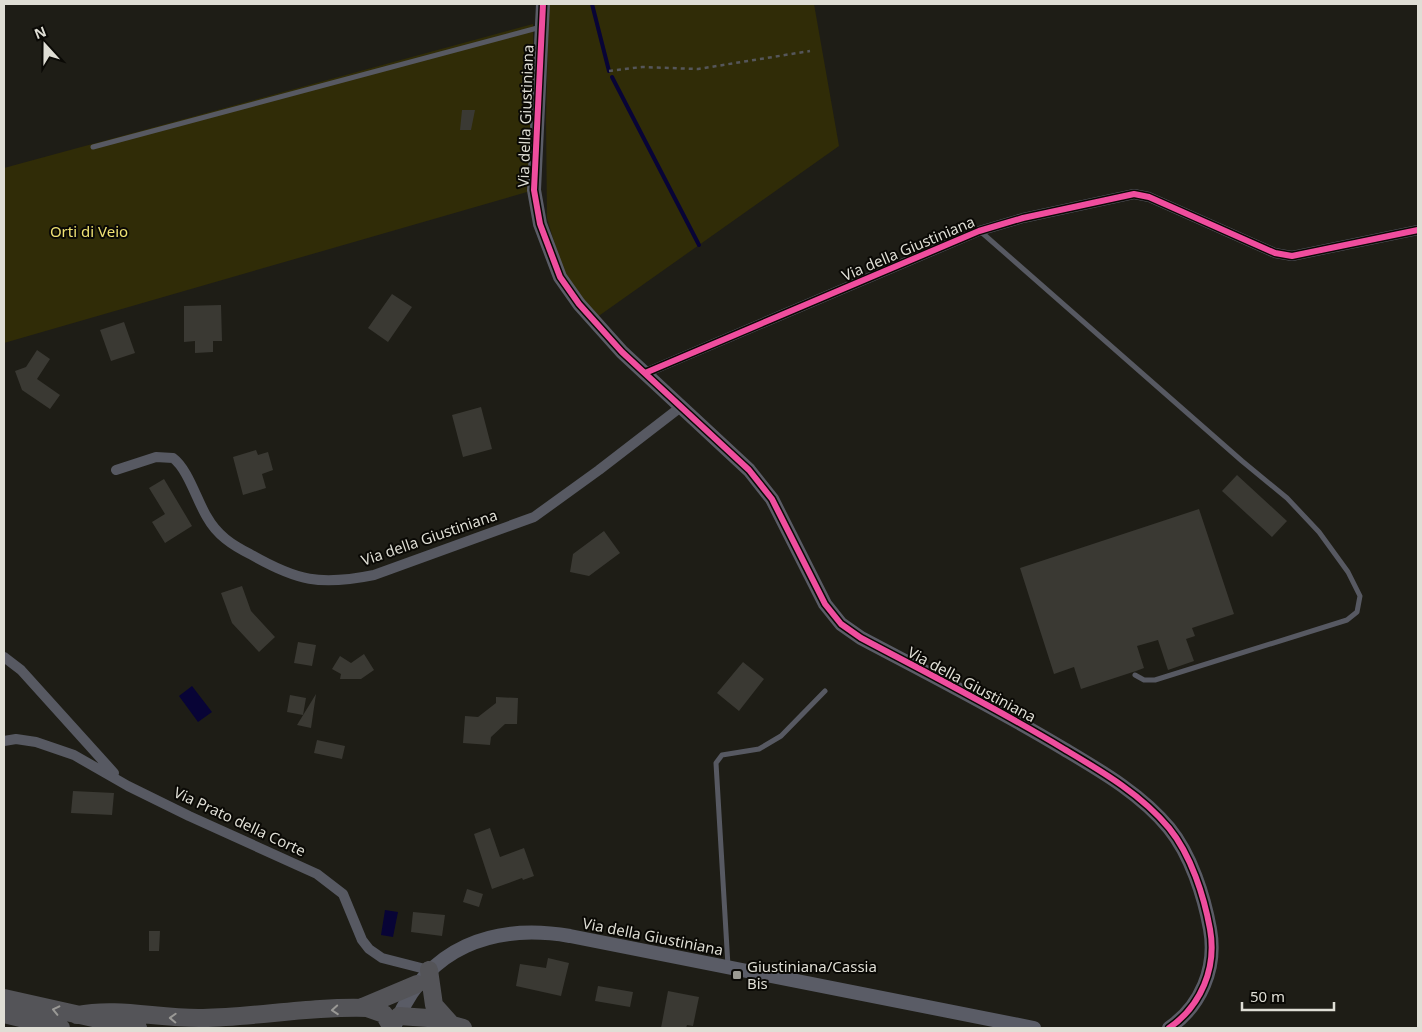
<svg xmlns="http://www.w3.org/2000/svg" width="1422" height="1032" viewBox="0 0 1422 1032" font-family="'Noto Sans',sans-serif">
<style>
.green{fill:#302c07}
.water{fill:#080436}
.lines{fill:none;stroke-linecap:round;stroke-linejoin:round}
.stream{stroke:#080436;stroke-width:4}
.building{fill:#3a3933}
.path{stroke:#55565a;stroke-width:2.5;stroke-dasharray:4 4;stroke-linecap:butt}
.lane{stroke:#575962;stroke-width:5}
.street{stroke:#575962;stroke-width:10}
.secondary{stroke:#5a5c66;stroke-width:14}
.highway{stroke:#545458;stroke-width:18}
.cycleway-casing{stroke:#0a0905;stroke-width:9}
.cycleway{stroke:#ef4d9e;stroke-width:6}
.oneway{stroke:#9a9996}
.poi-dot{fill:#9b9a92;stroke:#0a0905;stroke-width:2}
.labels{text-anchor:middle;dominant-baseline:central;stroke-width:4;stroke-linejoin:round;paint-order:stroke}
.street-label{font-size:15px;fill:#dfded5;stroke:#0a0905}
.park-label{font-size:15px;fill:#efe173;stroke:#0a0905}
.poi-label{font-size:15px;fill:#dfded5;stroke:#0a0905;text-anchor:start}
</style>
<rect width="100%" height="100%" fill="#1e1d16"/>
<path class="green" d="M549,4H814L839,146L593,320L562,268L547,218L546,119Z
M533,24L534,190L4,343V168Z"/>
<path class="water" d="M192,686L212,712L198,722L179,696Z
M385,910L398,912L393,937L381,935Z"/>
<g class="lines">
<path class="stream" d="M592,4L609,71
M612,77L699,245"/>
</g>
<path class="building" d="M462,110H475L471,130H460Z
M392,294L412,307L388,342L368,328Z
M221,305L222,341H213V352L195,353V341L184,342V306Z
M124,322L135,353L111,361L100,330Z
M37,350L50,359L37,379L60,395L50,409L22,390L15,371L26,367Z
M481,407L492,449L463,457L452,415Z
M256,450L258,455L268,452L273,470L262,474L266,488L243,495L233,457Z
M1237,475L1287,521L1272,537L1222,491Z
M164,479L192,526L165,543L152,522L165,514L149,488Z
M1199,509L1234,614L1192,628L1195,636L1186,639L1194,661L1168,670L1158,640L1137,646L1144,668L1136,671L1081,689L1074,667L1054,674L1020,568Z
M604,531L620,553L589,576L570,572L573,554Z
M242,586L251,611L275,637L259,652L232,623L221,593Z
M298,642L316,645L312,666L294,663Z
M364,654L374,670L361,679H340L341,674L332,669L340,656L351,663Z
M743,662L764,679L739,711L717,693Z
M316,694L311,728L297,725Z
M290,695L306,698L303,715L287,712Z
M496,697L518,698L517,724H505L491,737L490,745L463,743L465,716L478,717L496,703Z
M317,740L345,746L342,759L314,753Z
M73,791L114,793L112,815L71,813Z
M490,828L500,857L524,848L534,876L523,880L522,878L492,889L474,834Z
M467,889L483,894L479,907L463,902Z
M413,912L445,915L442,936L411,932Z
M149,931H160L159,951H149Z
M548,958L569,963L561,996L516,986L520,964L546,968Z
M598,986L633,992L630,1007L595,1001Z
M668,991L699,997L693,1026L687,1025L686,1028H661Z"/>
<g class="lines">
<path class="path" d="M609,71L642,67L698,69L810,51"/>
<path class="lane" d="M93,147L541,27
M980,231L1242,461L1287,498L1319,532L1348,572L1360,596L1357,612L1347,620L1155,680H1144L1135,675
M728,966L716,763L722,755L759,749L781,736L825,691"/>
<path class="street" d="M645,373L979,231L1023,218L1134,194L1149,197L1275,253L1292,256L1418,230
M116,470L156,457L173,458C188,469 197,501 207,517C217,535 232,545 250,554C297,581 320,586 374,575L534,517L599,470L682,406
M4,657L21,670L114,773
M4,741L16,739L36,742L74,755L128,786L189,816L317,874L343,894L362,940L369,949L382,958L429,970"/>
<path class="secondary" d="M543,4L534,190L540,224L560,277L579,304L622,352L749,470L772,499L825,604L841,624L861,638C929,674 998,709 1064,749C1101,771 1141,794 1169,828C1191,855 1204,896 1210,929C1217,968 1201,1006 1169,1028
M396,1023C427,947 493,923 570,936L1034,1028"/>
<path class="highway" d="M429,970L434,1005L451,1024
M4,998L138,1028
M360,1008L417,984
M4,1014L61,1028
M77,1015C120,1007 158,1019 203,1018C257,1017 312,1006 367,1008L384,1014L392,1028
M399,1016L428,1018L463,1028"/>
<g class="cycleway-casing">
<path id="cycleway" d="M543,4L534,190L540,224L560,277L579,304L622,352L749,470L772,499L825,604L841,624L861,638C929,674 998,709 1064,749C1101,771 1141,794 1169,828C1191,855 1204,896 1210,929C1217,968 1201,1006 1169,1028
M645,373L979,231L1023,218L1134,194L1149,197L1275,253L1292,256L1418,230"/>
</g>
<use href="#cycleway" class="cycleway"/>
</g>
<defs><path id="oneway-chevron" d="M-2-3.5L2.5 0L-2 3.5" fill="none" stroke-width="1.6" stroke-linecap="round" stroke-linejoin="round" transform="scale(1.25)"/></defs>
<g class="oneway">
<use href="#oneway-chevron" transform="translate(56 1010) rotate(-167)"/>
<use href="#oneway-chevron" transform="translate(335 1010) rotate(176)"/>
<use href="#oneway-chevron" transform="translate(173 1018) rotate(-178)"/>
</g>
<rect class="poi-dot" x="732" y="970" width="10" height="10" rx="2.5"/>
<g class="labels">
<g class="street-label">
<text transform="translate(525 116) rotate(-88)">Via della Giustiniana</text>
<text transform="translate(908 248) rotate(-23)">Via della Giustiniana</text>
<text transform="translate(429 537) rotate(-19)">Via della Giustiniana</text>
<text transform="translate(972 684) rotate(28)">Via della Giustiniana</text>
<text transform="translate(240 821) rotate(25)">Via Prato della Corte</text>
<text transform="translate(653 936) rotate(11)">Via della Giustiniana</text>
</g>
<g class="park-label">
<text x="89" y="231">Orti di Veio</text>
</g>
<g class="poi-label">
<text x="747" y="966">Giustiniana/Cassia<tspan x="747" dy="17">Bis</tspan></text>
</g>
</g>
<rect width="1422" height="1032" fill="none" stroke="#dfded5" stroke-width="10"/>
<g transform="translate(45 45) rotate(339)" stroke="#0a0905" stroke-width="4" paint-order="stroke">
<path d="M0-4L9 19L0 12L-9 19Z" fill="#dfded5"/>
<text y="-8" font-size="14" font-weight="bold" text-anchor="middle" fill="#dfded5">N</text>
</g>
<path d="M1242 1002v8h92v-8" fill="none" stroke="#dfded5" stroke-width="2.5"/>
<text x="1250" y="1002" font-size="15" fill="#dfded5" stroke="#0a0905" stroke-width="4" paint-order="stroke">50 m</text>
</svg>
